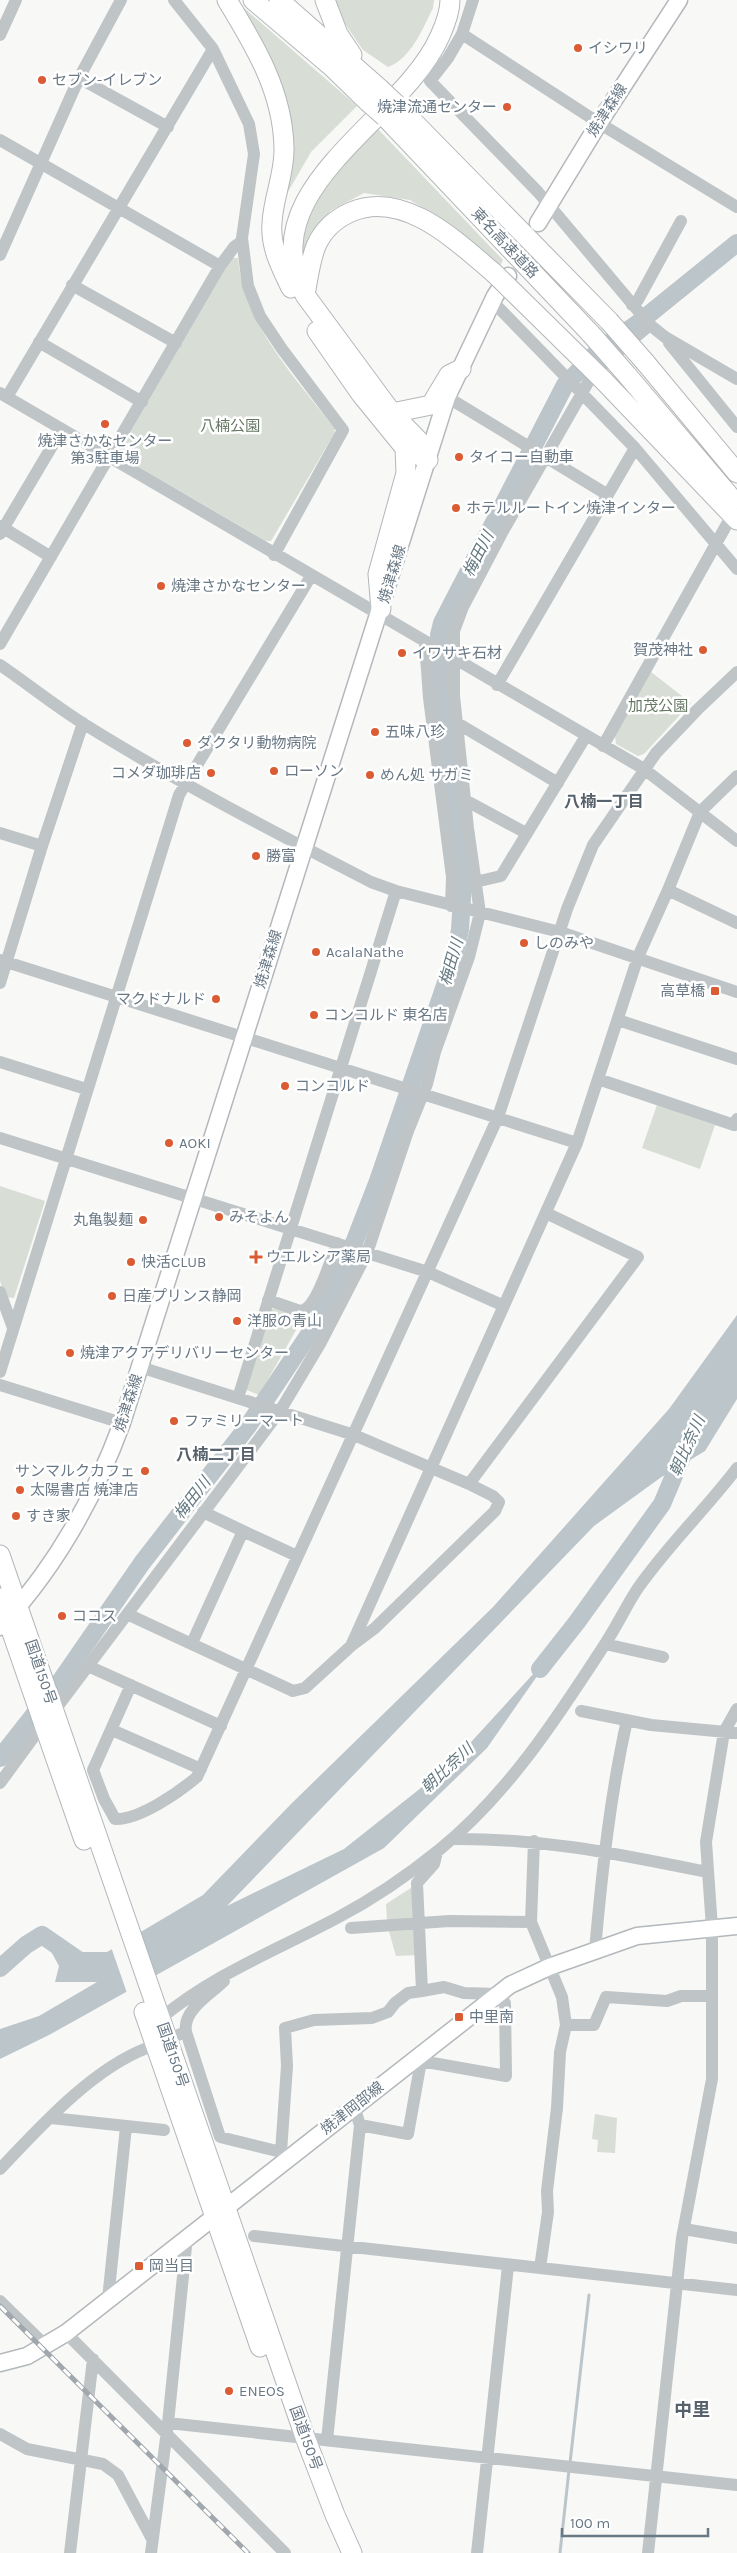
<svg xmlns="http://www.w3.org/2000/svg" width="737" height="2553" viewBox="0 0 737 2553" font-family="Karla,'Noto Sans JP',sans-serif">
<style>
.green{fill:#d8ddd5}
.water{fill:#bbc5ca}
.pier{fill:#f8f8f6}
.lines{fill:none;stroke-linecap:round;stroke-linejoin:round}
.stream{stroke:#bbc5ca;stroke-width:3}
.river{stroke:#bbc5ca;stroke-width:18}
.major-casing{stroke:#b3b8bc;stroke-width:19}
.highway-casing{stroke:#b3b7ba;stroke-width:21}
.minor{stroke:#bfc4c7;stroke-width:12}
.major{stroke:#fff;stroke-width:16}
.highway{stroke:#fff;stroke-width:19}
.rail-casing{stroke:#a1a8ad;stroke-width:5}
.rail{stroke:#fff;stroke-width:3;stroke-dasharray:9;stroke-linecap:butt}
.highway-bridge-casing{stroke:#b3b7ba;stroke-width:21;stroke-linecap:butt}
.highway-bridge{stroke:#fff;stroke-width:19}
.poi-dot{fill:#db5b33;stroke:#fff;stroke-width:2}
.labels{text-anchor:middle;dominant-baseline:central;stroke-width:5;stroke-linejoin:round;paint-order:stroke}
.poi-label{font-size:15px;fill:#697885;stroke:#fff;text-anchor:start}
.street-label{font-size:15px;fill:#697885;stroke:#fff}
.park-label{font-size:15px;fill:#667863;stroke:#fff}
.water-label{font-size:16px;font-style:italic;fill:#647980;stroke:#fff}
.neighbourhood-label{font-size:16px;font-weight:bold;fill:#56616b;stroke:#fff}
.quarter-label{font-size:18px;font-weight:bold;fill:#56616b;stroke:#fff}
</style>
<rect width="100%" height="100%" fill="#f8f8f6"/>
<path class="green" d="M333,0H434L433,8C423,28 411,59 388,67L363,50L343,21Z
M237,2L357,106L311,152L277,211L293,143Z
M377,128L503,260L500,266L444,221L410,200L364,193L330,211L300,259C301,248 300,234 304,224C317,185 349,156 377,128Z
M231,258H238C244,325 295,377 335,429L334,434L271,541H266L120,456V450Z
M651,672L691,703L644,754L638,756L616,744L615,736Z
M657,1105L715,1125L700,1169L642,1148Z
M0,1186L45,1201L14,1298L6,1297L0,1281Z
M270,1309H275L303,1318L259,1395L244,1389Z
M414,1886L416,1920L387,1922L386,1904Z
M415,1926L417,1955L396,1956L388,1928Z
M595,2114L617,2118L615,2153L597,2152L598,2140L592,2139Z"/>
<path class="water" d="M737,1315V1399L705,1451L660,1478L594,1526L227,1906L344,1849L451,1764L556,1649L487,1748L384,1848L49,2035L0,2059V2029L39,2016L97,1982H55L59,1966L42,1935L67,1952H107L203,1895L291,1804L493,1607L669,1409Z"/>
<path class="pier" d="M139,1931L155,1978L127,1993L111,1947Z"/>
<g class="lines">
<path class="stream" d="M570,2463L589,2295
M560,2553L569,2470"/>
<path class="river" d="M540,1669L577,1622L662,1504L687,1445
M0,1758L59,1683L142,1563L248,1426L316,1324L347,1261L378,1181L452,965L460,930L463,880L440,684L439,635L442,623L565,385L599,350L637,324L737,243
M0,1968L26,1945L42,1935L84,1964"/>
<g class="major-casing">
<path id="major" d="M538,223L599,123L679,0
M0,1627C56,1567 94,1499 122,1423L447,397L495,296L508,276
M0,2363L27,2356L66,2333L510,1985L549,1967L637,1936L737,1926"/>
</g>
<g class="highway-casing">
<path id="highway" d="M227,0C255,46 283,92 284,148C285,173 273,198 272,223C270,247 281,267 291,288
M253,0L332,67L368,102
M279,0L380,89
M325,0L338,34L352,55
M397,105L609,321
M385,117L591,334
M305,295C308,279 310,261 316,246C323,230 335,219 351,212C404,189 457,242 494,273
M317,331L361,394L405,448L428,460
M645,362L737,473
M627,375L733,500
M603,380L737,520
M392,413L431,405L449,375L461,369
M428,460L422,444L392,413L305,295C249,188 403,121 440,36C445,25 450,13 450,0
M381,609L378,574L406,473L405,448
M0,1555L305,2437L335,2515L352,2553
M0,1598L84,1840
M144,2012L260,2347"/>
</g>
<path class="minor" d="M174,0L213,49L249,124L254,154L242,238L248,286L260,316L282,349L343,430L274,555
M473,0L462,34L599,123L737,207
M462,34L448,58L430,81L538,192L650,325L665,337L737,379
M0,35L16,0
M79,78L168,127
M0,140L220,266
M0,255L79,78L121,0
M72,285L176,343
M493,302L635,448L737,569
M632,305L638,300L681,221
M39,342L142,402
M669,343L737,427
M0,393L644,769L737,841
M7,397L213,49
M447,397L608,495
M0,526L51,557
M0,534L61,431
M425,642L429,698L452,877L451,906
M0,644L220,266L234,247L242,241
M0,665C28,684 55,706 84,724C177,782 274,832 371,882L396,891L560,932L737,992
M497,685L635,448
M457,723L558,783
M603,746L727,524
M465,800L526,833
M0,833L42,846
M475,882L501,876L586,736
M668,890L737,923
M0,960L577,1143
M0,983L42,846L83,723
M618,1020L737,1059
M0,1062L86,1089
M598,1079L734,1125L737,1119
M0,1138L428,1272L502,1305
M0,1292L13,1328
M268,1300L300,1311C317,1310 331,1258 337,1243
M0,1372L179,795L311,576
M0,1385L122,1423
M238,1398L396,891
M469,1484L638,1257L546,1213
M203,1512L243,1531
M127,1614L293,1691L305,1688L351,1646L375,1628L495,1511L499,1502L493,1496L469,1484L354,1435L140,1367
M192,1643L243,1531L297,1556
M605,1644L663,1657
M351,1646L577,1143L638,957L668,890L700,812L737,776
M88,1666L221,1726
M131,1685L93,1770L104,1799L115,1819C139,1820 178,1793 197,1777L498,1117L567,909L593,845L656,753L697,710L737,672
M55,1710L280,1411L320,1344L367,1253L408,1131L427,1084L435,1052L469,957L480,913L468,828L454,696V631L463,607L503,531L590,379L607,361L650,325
M581,1711L651,1725L737,1733
M112,1730L201,1769
M0,1783L44,1723
M452,1839C544,1838 618,1854 707,1872
M534,1841L531,1922L562,1997L566,2025L560,2052L557,2108L547,2191L548,2212L540,2268
M351,1928L449,1921L531,1922
M595,1950C602,1872 610,1796 627,1720
M422,1991L417,1883L434,1864L437,1852
M160,2019C214,1974 275,1951 337,1918C373,1899 407,1876 439,1850C508,1794 557,1718 605,1644C617,1626 626,1606 638,1588C668,1545 706,1509 737,1468
M566,2025H594L606,1997L667,2001L681,1996H710
M186,2032L220,2137L281,2152
M178,2035L186,2032C182,2010 211,1994 224,1981
M51,2118L164,2130
M360,2125L408,2134L421,2061L417,2056
M287,2159L281,2152L287,2066L285,2028L314,2020L372,2018L388,2012L395,2003L408,1993L422,1991L444,1987L464,1993L497,1994L505,2003L506,2076L421,2061
M0,2169C41,2126 92,2069 147,2048
M684,2229L737,2238
M254,2236L737,2290
M108,2299L126,2127
M0,2301L46,2346
M66,2333L285,2553
M168,2423L737,2485
M0,2434L27,2449L103,2464L118,2475L152,2539
M327,2440L360,2125L354,2107
M70,2553L93,2359
M151,2553L168,2423L187,2237
M477,2553L508,2266
M648,2553L682,2238L712,2079V1928L706,1842L724,1732L737,1709"/>
<use href="#major" class="major"/>
<use href="#highway" class="highway"/>
<g class="rail-casing">
<path id="rail" d="M0,2306L248,2553"/>
</g>
<use href="#rail" class="rail"/>
<g class="highway-bridge-casing">
<path id="highway-bridge" d="M380,89L397,105
M368,102L385,117
M494,273L603,380
M609,321L645,362
M591,334L627,375"/>
</g>
<use href="#highway-bridge" class="highway-bridge"/>
</g>
<g class="poi-dot">
<circle cx="578" cy="48" r="5"/>
<circle cx="42" cy="80" r="5"/>
<circle cx="507" cy="107" r="5"/>
<circle cx="105" cy="424" r="5"/>
<circle cx="459" cy="457" r="5"/>
<circle cx="456" cy="508" r="5"/>
<circle cx="161" cy="586" r="5"/>
<circle cx="703" cy="650" r="5"/>
<circle cx="402" cy="653" r="5"/>
<circle cx="375" cy="732" r="5"/>
<circle cx="187" cy="743" r="5"/>
<circle cx="274" cy="771" r="5"/>
<circle cx="211" cy="773" r="5"/>
<circle cx="370" cy="775" r="5"/>
<circle cx="256" cy="856" r="5"/>
<circle cx="524" cy="943" r="5"/>
<circle cx="316" cy="952" r="5"/>
<rect x="710" y="986" width="10" height="10" rx="2.5"/>
<circle cx="216" cy="999" r="5"/>
<circle cx="314" cy="1015" r="5"/>
<circle cx="285" cy="1086" r="5"/>
<circle cx="169" cy="1143" r="5"/>
<circle cx="219" cy="1217" r="5"/>
<circle cx="143" cy="1220" r="5"/>
<path d="M253.5 1249.5h5v5h5v5h-5v5h-5v-5h-5v-5h5z"/>
<circle cx="131" cy="1262" r="5"/>
<circle cx="112" cy="1296" r="5"/>
<circle cx="237" cy="1321" r="5"/>
<circle cx="70" cy="1353" r="5"/>
<circle cx="174" cy="1421" r="5"/>
<circle cx="145" cy="1471" r="5"/>
<circle cx="20" cy="1490" r="5"/>
<circle cx="16" cy="1516" r="5"/>
<circle cx="62" cy="1616" r="5"/>
<rect x="454" y="2012" width="10" height="10" rx="2.5"/>
<rect x="134" y="2261" width="10" height="10" rx="2.5"/>
<circle cx="229" cy="2391" r="5"/>
</g>
<g class="labels">
<g class="poi-label">
<text x="588" y="48">イシワリ</text>
<text x="52" y="80">セブン-イレブン</text>
<text x="497" y="107" text-anchor="end">焼津流通センター</text>
<text x="105" y="441" text-anchor="middle">焼津さかなセンター<tspan x="105" dy="17">第3駐車場</tspan></text>
<text x="469" y="457">タイコー自動車</text>
<text x="466" y="508">ホテルルートイン焼津インター</text>
<text x="171" y="586">焼津さかなセンター</text>
<text x="693" y="650" text-anchor="end">賀茂神社</text>
<text x="412" y="653">イワサキ石材</text>
<text x="385" y="732">五味八珍</text>
<text x="197" y="743">ダクタリ動物病院</text>
<text x="284" y="771">ローソン</text>
<text x="201" y="773" text-anchor="end">コメダ珈琲店</text>
<text x="380" y="775">めん処 サガミ</text>
<text x="266" y="856">勝富</text>
<text x="534" y="943">しのみや</text>
<text x="326" y="952">AcalaNathe</text>
<text x="705" y="991" text-anchor="end">高草橋</text>
<text x="206" y="999" text-anchor="end">マクドナルド</text>
<text x="324" y="1015">コンコルド 東名店</text>
<text x="295" y="1086">コンコルド</text>
<text x="179" y="1143">AOKI</text>
<text x="229" y="1217">みそよん</text>
<text x="133" y="1220" text-anchor="end">丸亀製麺</text>
<text x="266" y="1257">ウエルシア薬局</text>
<text x="141" y="1262">快活CLUB</text>
<text x="122" y="1296">日産プリンス静岡</text>
<text x="247" y="1321">洋服の青山</text>
<text x="80" y="1353">焼津アクアデリバリーセンター</text>
<text x="184" y="1421">ファミリーマート</text>
<text x="135" y="1471" text-anchor="end">サンマルクカフェ</text>
<text x="30" y="1490">太陽書店 焼津店</text>
<text x="26" y="1516">すき家</text>
<text x="72" y="1616">ココス</text>
<text x="469" y="2017">中里南</text>
<text x="149" y="2266">岡当目</text>
<text x="239" y="2391">ENEOS</text>
</g>
<g class="street-label">
<text transform="translate(607 110) rotate(-57)">焼津森線</text>
<text transform="translate(505 243) rotate(47)">東名高速道路</text>
<text transform="translate(392 574) rotate(-73)">焼津森線</text>
<text transform="translate(268 959) rotate(-73)">焼津森線</text>
<text transform="translate(128 1403) rotate(-72)">焼津森線</text>
<text transform="translate(41 1672) rotate(71)">国道150号</text>
<text transform="translate(173 2055) rotate(71)">国道150号</text>
<text transform="translate(352 2108) rotate(-38)">焼津岡部線</text>
<text transform="translate(306 2438) rotate(70)">国道150号</text>
</g>
<g class="park-label">
<text x="230" y="426">八楠公園</text>
<text x="658" y="706">加茂公園</text>
</g>
<g class="water-label">
<text transform="translate(478 554) rotate(-63)">梅田川</text>
<text transform="translate(451 962) rotate(-74)">梅田川</text>
<text transform="translate(687 1446) rotate(-66)">朝比奈川</text>
<text transform="translate(192 1498) rotate(-52)">梅田川</text>
<text transform="translate(447 1768) rotate(-43)">朝比奈川</text>
</g>
<g class="neighbourhood-label">
<text x="604" y="801">八楠一丁目</text>
<text x="216" y="1454">八楠二丁目</text>
</g>
<g class="quarter-label">
<text x="692" y="2410">中里</text>
</g>
</g>
<path d="M562 2528v8h146v-8" fill="none" stroke="#697885" stroke-width="2.5"/>
<text x="570" y="2528" font-size="15" fill="#697885" stroke="#ffffff" stroke-width="4" paint-order="stroke">100 m</text>
</svg>
